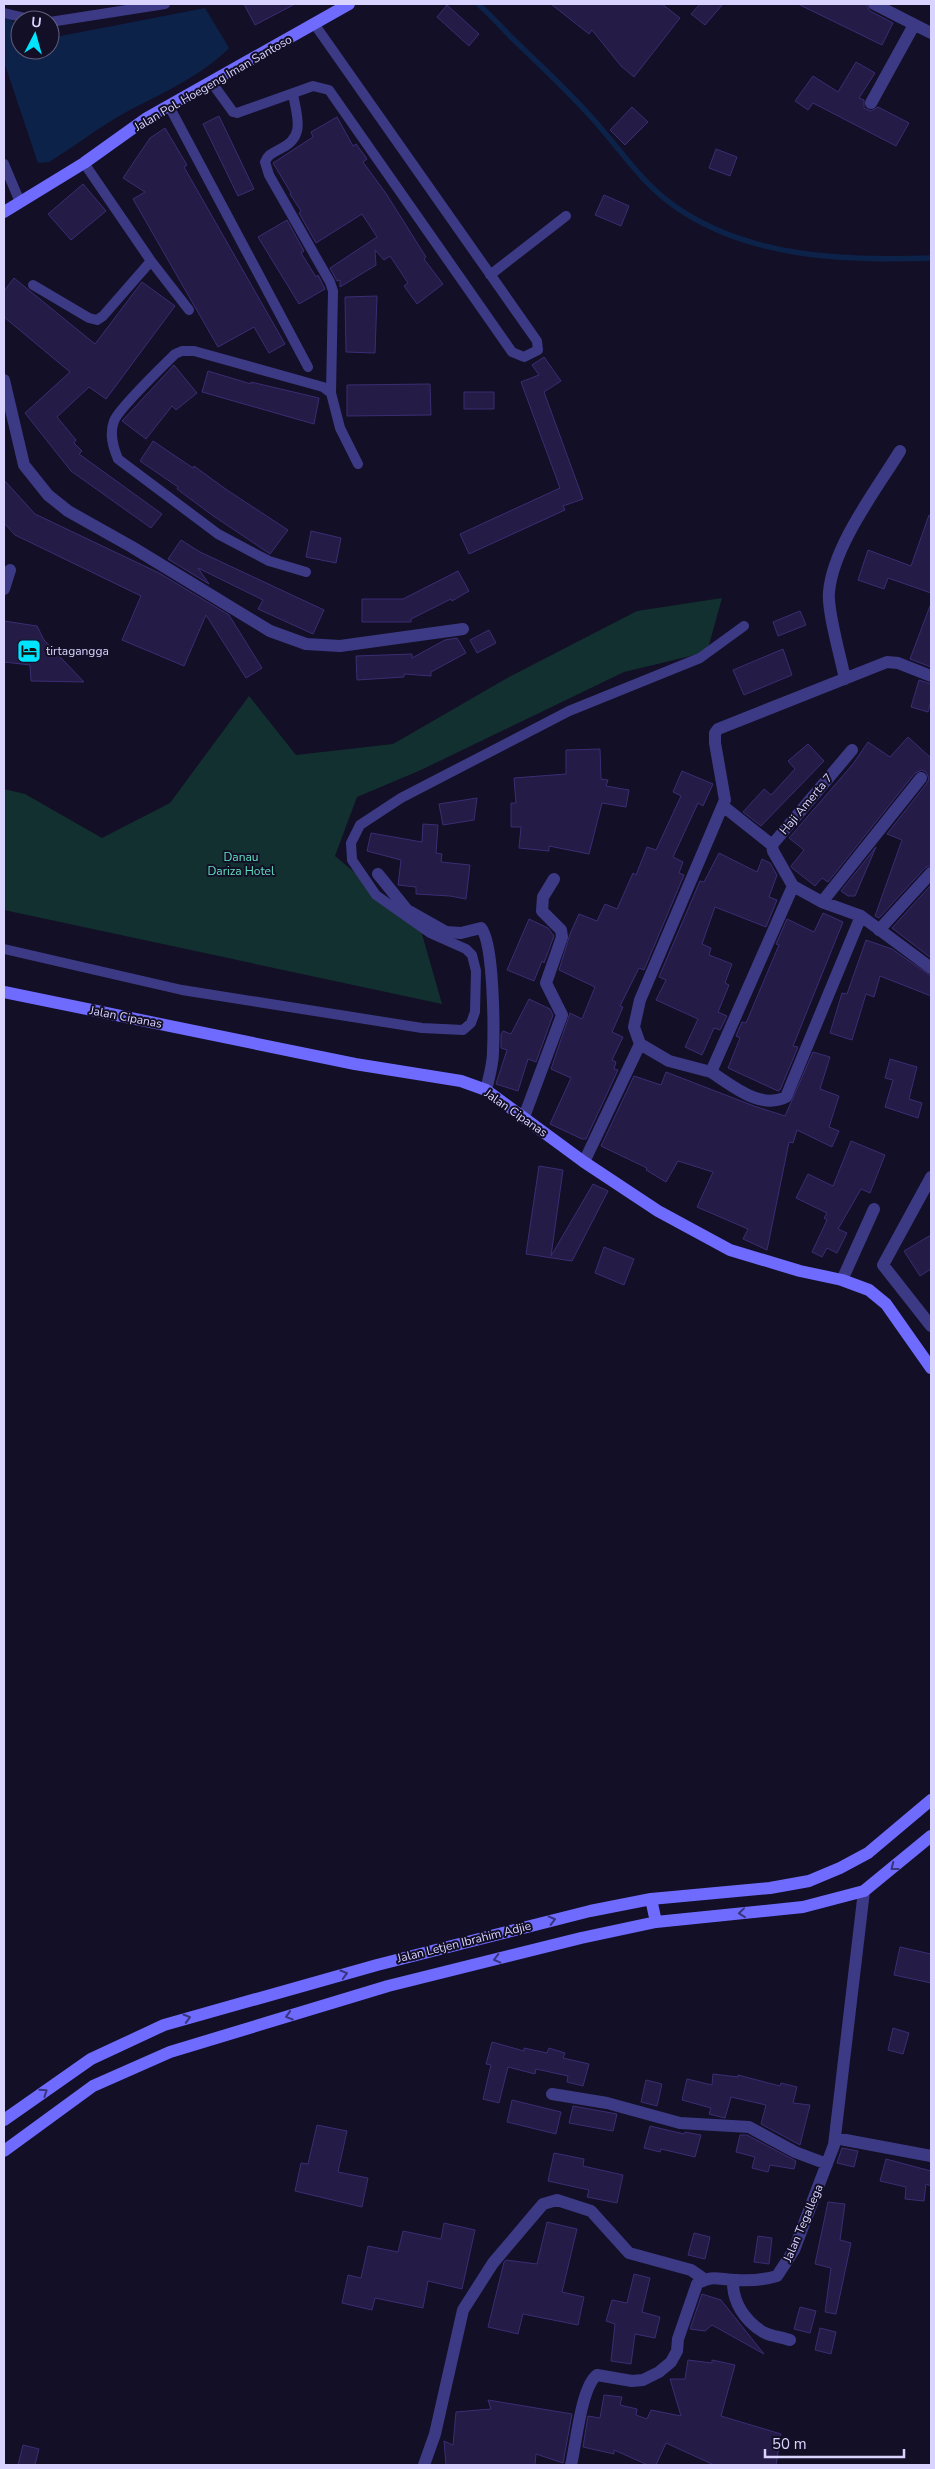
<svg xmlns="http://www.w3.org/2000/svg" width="935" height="2469" viewBox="0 0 935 2469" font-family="'Nunito Sans',sans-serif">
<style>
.green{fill:#12302f}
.water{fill:#0c2248}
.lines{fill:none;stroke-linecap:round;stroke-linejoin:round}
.stream{stroke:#0c2248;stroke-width:5.5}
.building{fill:#241b47;stroke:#3b2d73}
.lane{stroke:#3d3a85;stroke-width:10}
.street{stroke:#3d3a85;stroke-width:12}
.secondary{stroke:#6f6bff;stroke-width:12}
.oneway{stroke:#38347d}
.labels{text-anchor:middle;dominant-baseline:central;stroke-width:4;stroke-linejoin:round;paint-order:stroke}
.street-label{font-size:12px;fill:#d9d4ff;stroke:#130f26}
.poi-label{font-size:12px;fill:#d9d4ff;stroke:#130f26;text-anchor:start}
.park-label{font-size:12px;fill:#5fe0c0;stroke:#130f26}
</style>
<rect width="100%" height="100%" fill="#130f26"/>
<path class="green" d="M722,598L707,652L624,672L421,770L357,797L335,856L420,927L442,1004L4,910V789L25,794L102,838L170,803L249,696L296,755L393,744L509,677L637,611Z"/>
<path class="water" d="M205,8L229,48C200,78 157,95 121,115C96,129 74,147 49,162L38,163L4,62V20L8,15L20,32V50H50V38Z"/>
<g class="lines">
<path class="stream" d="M478,4C491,15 501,27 513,39C540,65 568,91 593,119C620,149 640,181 673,205C747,258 844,261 931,258"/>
</g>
<path class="building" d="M244,4H295L255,25Z
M551,4H662L680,18L634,77L621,66L592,30L589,34Z
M700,4H723L705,25L691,14Z
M798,4H866L870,11L893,23L882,45Z
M447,5L479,34L469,46L437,17Z
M856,62L875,73L859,98L864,100V108L871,111L878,107L909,123L896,146L813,103L808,110L795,101L813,76L838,92Z
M632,107L648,122L625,145L610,130Z
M219,116L254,189L238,196L203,124Z
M337,117L353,146L356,144L367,159L363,162L387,195L426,257L424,259L443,284L417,304L404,286L408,283L390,256L384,260L375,250L376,265L340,287V280L337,281L330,268L377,237L362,214L316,243L299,213L301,211L290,194L291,193L273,163L313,137L311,132Z
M165,128L187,165L184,167L285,344L269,353L254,327L218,347L133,199L145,192L123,178L150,138Z
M716,149L737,157L730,176L709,168Z
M83,184L106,211L71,240L48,214Z
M604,195L629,206L621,226L595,215Z
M287,220L304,251L301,253L316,277L318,275L325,289L299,304L258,237Z
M14,278L95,344L142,282L175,306L106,399L89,387L57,417L76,440L74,443L82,451L79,454L162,514L151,528L71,471L25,413L70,372L4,317V291Z
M377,296L375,353L346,352L345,297Z
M544,357L561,381L544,392L583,499L563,506L565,510L469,554L460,534L560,488L521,382L539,375L532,365Z
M174,365L197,393L176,410L172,406L146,439L122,421Z
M208,371L251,384V382L319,398L314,424L202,392Z
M430,384L431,415L347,416V385Z
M464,392H494V409H464Z
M153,441L193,468L194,466L227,490L288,530L270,554L212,515L177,489L178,487L140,461Z
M4,480L35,514L159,573L229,615L262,668L246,678L206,615L184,666L122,640L141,596L15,535L4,523Z
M929,515L931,516V593L888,578L884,589L858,580L868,550L911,566Z
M311,531L341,538L336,563L306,557Z
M181,540L200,552L324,610L313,634L258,609L263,600L198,568L209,584L168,559Z
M458,571L469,591L452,601L451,599L411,619V622H362V599H403Z
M930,606H931V667L910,659Z
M800,611L806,625L778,636L773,622Z
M4,621L37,626L44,640L84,682L31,681L30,665L4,662Z
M489,630L496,643L477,653L470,640Z
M457,638L466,653L431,672V676L404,674V677L357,680L356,656L412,654V658L445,640Z
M783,649L792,675L744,695L733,670Z
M919,680L931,684V701L928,712L911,707Z
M908,737L931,758V865L925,868L879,918L875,916L902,840L887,834L927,783L929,779L926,772L922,770L915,773L828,882L822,878L815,886L792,868L791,866L804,850L789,838L853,764L868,742L890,757Z
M808,744L824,761L761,826L743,812L764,789L771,795L795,769L788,761Z
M600,749L601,779L608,780L606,786L629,790L626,807L602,803L589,854L549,846V851L519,848L521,827H511V803H516L514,778L566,774V750Z
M682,771L713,784L703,806L698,803L673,857L683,862L679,873L684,875L644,970L639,968L620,1006L623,1007L612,1032L623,1037L612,1060L616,1062L614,1069L618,1070L586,1139H582L550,1124L571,1078L551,1069L570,1013L582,1019L595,987L559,970L570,934L579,914L597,921L605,904L617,909L633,873L636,875L647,847L656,850L681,796L673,792Z
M477,798L474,820L443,825L439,804Z
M423,824L438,825L436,853L442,854L441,862L470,865L466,899L450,896L416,894V887L398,885L401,860L367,851L371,833L422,842Z
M876,847L855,896H848L841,891Z
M719,853L757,872L762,859L770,863L777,875L769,897L777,900L766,927L715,907L702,944L711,948L709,955L732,964L725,983L729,985L718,1012L727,1016L720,1030L714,1028L702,1055L685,1047L698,1019L656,1000L666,980L659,977L700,881L704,882Z
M931,885V958L892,928Z
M823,913L843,922L793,1046L798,1047L780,1090L778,1091L728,1068L740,1038L736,1036L742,1022L746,1023L779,945L776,944L787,919L814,932Z
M529,919L548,928L554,936L544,963L542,961L534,981L507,970Z
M866,940L892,949L931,976V996L880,976L874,997L866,994L852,1040L830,1033L842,993L847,994Z
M529,999L550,1009L553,1015L536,1062L528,1059L518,1091L496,1084L507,1050L501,1048V1034L503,1031L511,1034Z
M813,1052L830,1057L820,1089L839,1096L829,1127L839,1131L832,1147L797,1130L793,1143L789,1142L767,1250L743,1239L748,1229L697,1207L713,1172L678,1161L666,1182L646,1170L647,1168L601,1146L634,1076L661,1085L666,1072L754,1106L785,1116Z
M890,1059L917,1067L909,1099L922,1103L918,1118L885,1107L893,1080L885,1078Z
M851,1141L885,1155L870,1193L861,1189L838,1229L847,1233L837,1253L827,1248L822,1257L812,1252L827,1220L824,1218L827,1213L796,1198L808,1174L833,1186Z
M539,1166L563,1170L551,1256L593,1184L608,1191L572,1261L526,1254Z
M931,1235V1269L920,1276L904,1251Z
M604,1247L634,1259L624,1285L595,1273Z
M900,1947L931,1954V1983L894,1975Z
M893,2028L909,2033L903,2054L888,2050Z
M492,2042L524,2051V2048L547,2053L549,2048L565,2053L563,2058L589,2064L583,2086L567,2082L568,2076L536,2069L535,2074L508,2067L499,2103L483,2099L491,2065L486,2064Z
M713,2074L738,2077V2075L780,2086L781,2083L797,2087L793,2103L810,2105L800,2145L761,2124L766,2105L731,2097L725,2118L709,2114L711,2108L682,2100L687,2079L712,2085Z
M646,2080L662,2084L657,2106L641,2102Z
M512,2100L561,2112L556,2134L507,2122Z
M573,2106L617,2114L613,2131L569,2123Z
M317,2125L347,2131L338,2172L368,2178L362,2207L295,2191L301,2163L308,2164Z
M650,2126L684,2134L685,2132L701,2135L695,2157L661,2149L660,2152L644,2148Z
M740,2135H747L796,2161L794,2169L770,2165L768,2172L752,2168L755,2157L736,2152Z
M842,2148L858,2151L854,2167L837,2163Z
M554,2153L584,2159L583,2166L623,2175L617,2203L587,2197L589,2190L548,2181Z
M886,2159L931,2171V2186L926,2184L924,2201L905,2199L906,2187L880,2181Z
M828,2202L845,2204L840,2240L851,2243L836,2314L825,2312L831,2268L815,2264Z
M547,2222L577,2229L562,2292L584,2297L578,2325L523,2314L518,2334L488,2327L504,2262L506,2260L537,2264Z
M444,2223L475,2230L462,2289L428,2281L423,2308L375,2298L372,2310L342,2303L348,2275L361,2278L368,2246L398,2252L403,2231L441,2239Z
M694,2233L710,2237L705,2259L688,2255Z
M758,2236L772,2238L769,2264L754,2262Z
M634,2274L650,2278L642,2312L660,2317L655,2338L635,2334L631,2364L611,2361L615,2324L606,2321L612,2300L627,2303Z
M702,2294L721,2300L764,2354L712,2325L705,2331L690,2329Z
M800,2307L816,2311L810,2333L794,2329Z
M820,2328L836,2332L831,2354L815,2350Z
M688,2360L712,2363V2360L735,2365L721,2416L781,2434L776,2465H714L666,2443L656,2465H648L614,2450V2454L583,2447L588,2416L600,2418L604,2395L622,2397L620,2405L637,2409L636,2415L647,2419L651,2410L681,2416L670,2379H685Z
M488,2400L572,2414L563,2463L536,2454L535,2465H446L444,2441L453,2445L456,2412L491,2409Z
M23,2445L39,2449L35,2465H18Z"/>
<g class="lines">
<path class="lane" d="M4,13L34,20
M50,22L165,4
M212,83L233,112L237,113L313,86L329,90L512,352L524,357L538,350L537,341L315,25
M293,94C297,117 306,137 280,149C273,153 268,154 265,162L269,175L330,282L333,291L331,393
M169,106L308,367
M84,163L151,261L189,310
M4,164L20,202
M490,275L566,216
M33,285L89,318L97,320L103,316L151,261
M306,572L269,561L218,534L118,459C113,447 109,434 114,421C119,408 162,367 175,354L182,351H194L323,387L331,393L340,428L358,464
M4,949L182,990L422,1028L463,1030L471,1023L475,1012L476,971L472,955L466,949L430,933L376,895L352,860L351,843L360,825L401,798L569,711L700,658L744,626"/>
<path class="street" d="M874,4L931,33
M871,103L914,25
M4,380L24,465L48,495L68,511L132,547L270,631L306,644L340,646L463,629
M4,589L10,570
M845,679C841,658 827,611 829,592C833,546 876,490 900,451
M723,806L772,845
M378,874L407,910L446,932L461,933L481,928C494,943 494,1029 493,1052C493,1065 489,1077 486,1090
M793,886L822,902L921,778
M793,886L773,851L772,845L852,750
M822,902L861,916L931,968
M879,930L931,873
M640,1044L669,1061L711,1072L793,886
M711,1072C733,1086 760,1110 786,1097L861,916
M524,1117L562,1015L546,983L562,937L561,930L542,911L543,897L554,879
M584,1162L640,1044L634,1027L640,1000L725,800L715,743V733L718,729L887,662L898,663L931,676
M931,1177L883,1265L931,1326
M842,1280L874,1209
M552,2094L607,2103L680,2123L749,2127L795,2152L827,2164
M835,2138L931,2156
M733,2280C732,2302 745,2321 763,2332C771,2336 781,2337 790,2340
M424,2465L435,2434L463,2310L493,2263L543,2204L557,2200L591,2211L629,2253L691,2270L704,2279
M571,2465C576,2445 581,2387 597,2375L632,2381L643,2380L659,2372L671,2362L677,2351L678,2339L697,2284C712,2274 720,2280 736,2280C750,2281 763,2280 777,2276L794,2250L834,2145L864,1891"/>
<path class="secondary" d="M4,212L84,163L147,118L349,4
M4,992L355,1064L461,1081L486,1090L584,1162L658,1211L730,1250L800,1271L842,1280L869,1290L886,1304L931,1368
M651,1899L656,1922
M4,2120L91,2059L164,2025L377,1965L590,1911L651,1899L770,1888L809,1881L840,1868L868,1853L931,1800
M4,2151L93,2086L170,2052L388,1986L581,1938L656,1922L803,1907L864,1891L931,1836"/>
</g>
<defs><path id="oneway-chevron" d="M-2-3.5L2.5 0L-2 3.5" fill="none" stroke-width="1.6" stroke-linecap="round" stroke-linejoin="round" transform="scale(1.25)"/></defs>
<g class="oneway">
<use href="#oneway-chevron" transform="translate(894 1867) rotate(142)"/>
<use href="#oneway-chevron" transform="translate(742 1913) rotate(174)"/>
<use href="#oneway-chevron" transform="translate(552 1920) rotate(-14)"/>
<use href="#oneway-chevron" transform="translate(497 1959) rotate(166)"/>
<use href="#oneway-chevron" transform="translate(344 1974) rotate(-16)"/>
<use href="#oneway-chevron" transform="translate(289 2016) rotate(163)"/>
<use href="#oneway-chevron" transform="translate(187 2018) rotate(-16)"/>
<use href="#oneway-chevron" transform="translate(44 2092) rotate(-35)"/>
</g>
<defs>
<g id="hotel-square" transform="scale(1.25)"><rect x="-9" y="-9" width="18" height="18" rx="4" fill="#00e5ff" stroke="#130f26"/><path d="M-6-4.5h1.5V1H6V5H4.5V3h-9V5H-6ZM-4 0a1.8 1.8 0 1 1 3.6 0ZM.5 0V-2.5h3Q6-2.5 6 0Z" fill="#111"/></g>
</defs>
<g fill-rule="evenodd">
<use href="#hotel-square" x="29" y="651"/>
</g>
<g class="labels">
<g class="street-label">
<text transform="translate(213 83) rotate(-30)">Jalan Pol. Hoegeng Iman Santoso</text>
<text transform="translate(806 804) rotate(-50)">Haji Amerta 7</text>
<text transform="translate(126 1017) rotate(11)">Jalan Cipanas</text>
<text transform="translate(516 1113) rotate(35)">Jalan Cipanas</text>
<text transform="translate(464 1942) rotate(-14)">Jalan Letjen Ibrahim Adjie</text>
<text transform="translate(803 2223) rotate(-67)">Jalan Tegallega</text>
</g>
<g class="poi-label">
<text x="46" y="651">tirtagangga</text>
</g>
<g class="park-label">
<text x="241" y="857">Danau<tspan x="241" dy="14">Dariza Hotel</tspan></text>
</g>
</g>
<rect width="935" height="2469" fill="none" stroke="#d9d4ff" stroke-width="10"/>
<g transform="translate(35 35) rotate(6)"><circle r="24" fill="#130f26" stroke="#625e7d"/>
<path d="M0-4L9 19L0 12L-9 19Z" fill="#00e5ff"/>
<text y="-8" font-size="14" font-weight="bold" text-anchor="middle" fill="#d9d4ff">U</text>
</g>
<path d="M765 2449v8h139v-8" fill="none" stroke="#d9d4ff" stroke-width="2.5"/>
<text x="772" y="2449" font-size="15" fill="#d9d4ff" stroke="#130f26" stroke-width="4" paint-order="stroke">50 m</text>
</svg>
